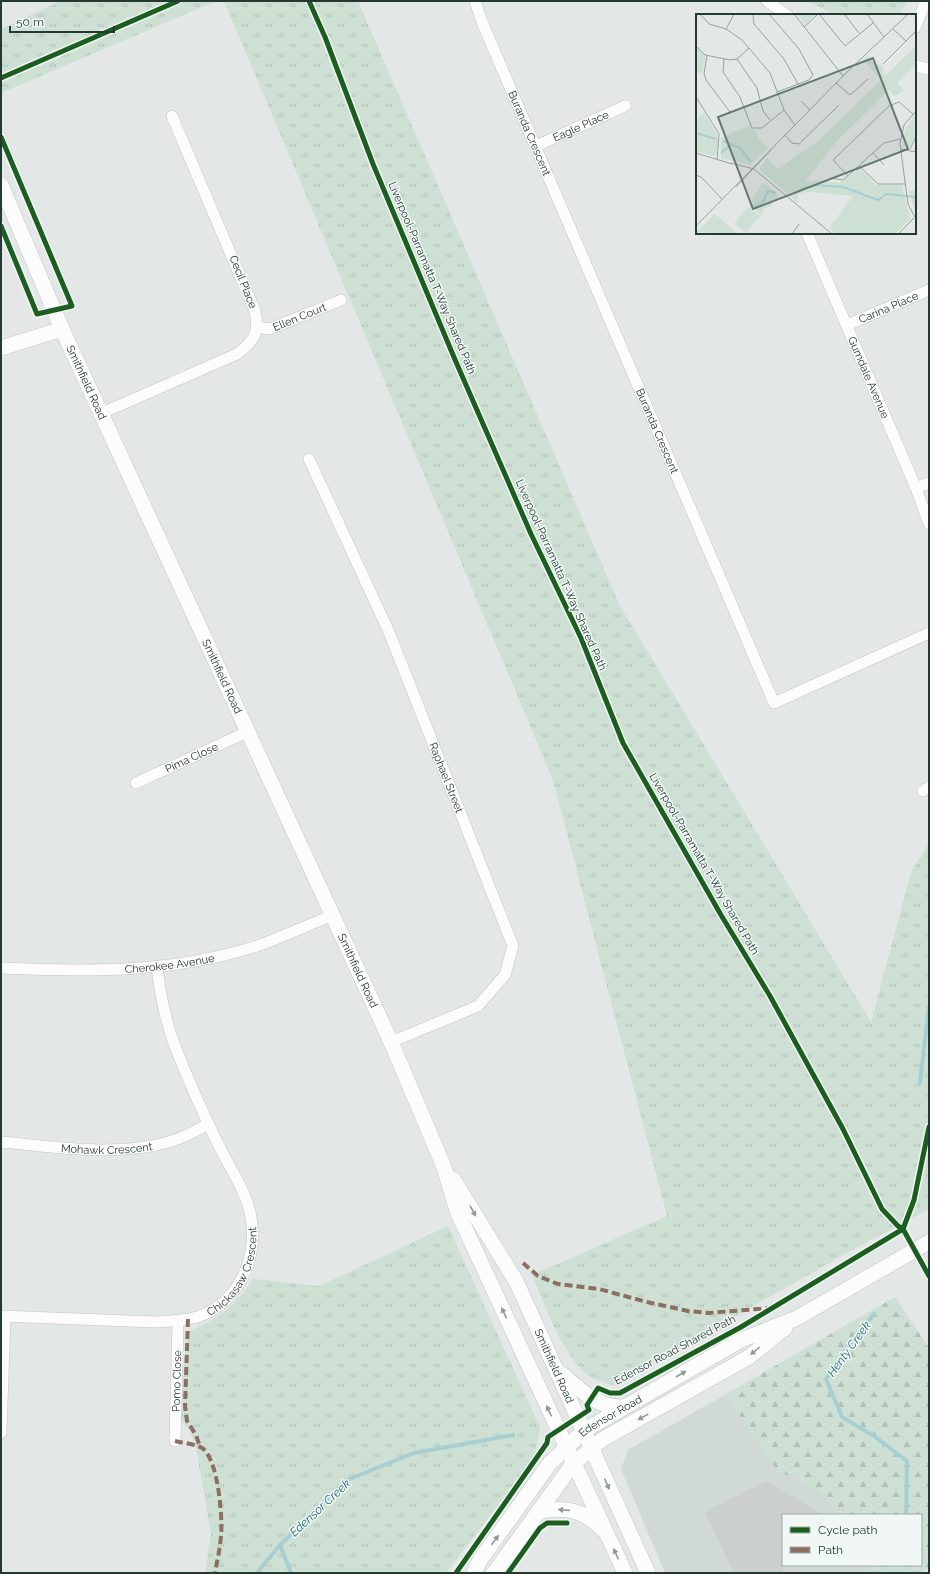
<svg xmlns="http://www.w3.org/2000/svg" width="930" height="1574" viewBox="0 0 930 1574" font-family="Raleway,sans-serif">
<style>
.built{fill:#d1d9d6}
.forest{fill:url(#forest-firs)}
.park{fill:url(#park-tufts)}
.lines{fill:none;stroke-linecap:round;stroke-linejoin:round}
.stream{stroke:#a7cfd3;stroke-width:4}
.building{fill:#cbcfcd}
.street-casing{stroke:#c0c5c3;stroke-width:12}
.secondary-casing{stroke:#c0c6c3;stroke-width:16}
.street{stroke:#fbfcfb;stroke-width:11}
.secondary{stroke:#fbfcfb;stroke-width:15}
.quiet{stroke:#8d6e63;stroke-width:4;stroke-dasharray:8 4;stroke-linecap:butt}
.cycleway-casing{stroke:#f1f7f4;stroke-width:8}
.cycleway{stroke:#1b5e20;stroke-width:5}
.oneway{fill:#8f9a96}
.labels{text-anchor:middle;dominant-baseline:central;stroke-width:3;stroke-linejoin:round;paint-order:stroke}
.street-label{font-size:11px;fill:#233932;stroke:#f1f7f4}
.water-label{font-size:12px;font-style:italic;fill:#226670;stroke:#f1f7f4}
.inset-river{fill:none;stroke:#a7cfd3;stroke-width:2}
.inset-road{fill:none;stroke:#96a29e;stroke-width:1}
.view{fill:#667671;fill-opacity:0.15;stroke:#667671;stroke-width:2}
.inset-edge{fill:none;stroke:#233932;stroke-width:2}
</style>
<defs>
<pattern id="forest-firs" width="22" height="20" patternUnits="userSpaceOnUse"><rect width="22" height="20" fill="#cee0d3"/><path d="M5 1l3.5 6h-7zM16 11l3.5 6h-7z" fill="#b1c1b6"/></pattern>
<pattern id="park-tufts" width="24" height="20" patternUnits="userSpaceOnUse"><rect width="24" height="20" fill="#cee0d3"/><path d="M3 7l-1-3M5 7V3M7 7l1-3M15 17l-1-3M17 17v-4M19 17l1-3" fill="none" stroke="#b1c1b6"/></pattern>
</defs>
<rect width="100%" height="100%" fill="#e3e8e6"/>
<path class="built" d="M726,1394L778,1471L799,1479L820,1492L841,1515H783V1565H868L871,1573H665L621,1469L628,1450Z"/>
<path class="forest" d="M895,1297L929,1348V1568L920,1573H871L868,1565H921V1515H841L820,1492L799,1479L778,1472L726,1394Z"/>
<path class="park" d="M60,1H216L1,93V29Z
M224,1H358L620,606L871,1022L911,872L929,843V1209L852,1250L613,1386C603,1382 590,1379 583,1371C558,1345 546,1307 532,1275L667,1216L553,780Z
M808,1H907L900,15H834Z
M448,1226L540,1427L535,1454L521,1475L446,1573H205L211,1535L196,1448L190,1431L180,1418L187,1332C216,1320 236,1306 253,1279L319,1286Z"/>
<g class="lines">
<path class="stream" d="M920,1083L929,1007
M874,1314L848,1346L826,1379L842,1417L874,1436L907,1461L906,1515
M280,1545L291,1573
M257,1573L280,1545L347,1480L414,1453L513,1435"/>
</g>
<path class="building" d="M767,1481L823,1515H783V1573H734L705,1512Z"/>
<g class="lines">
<g class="street-casing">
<g id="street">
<path id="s1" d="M475,1L482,22L774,703L929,633"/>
<path d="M767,1L787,15"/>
<path d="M915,28L926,1"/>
<path d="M915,66L929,69"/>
<path id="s2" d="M536,146L625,106"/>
<path id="s3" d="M807,233L916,488L929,524"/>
<path id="s4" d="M847,325L929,290"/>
<path id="s5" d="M257,327L270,329L341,300"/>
<path d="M102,413L237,354C254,341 260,333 255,311L172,116"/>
<path id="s6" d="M309,459L389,632L513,946L505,975L478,1006L391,1042"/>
<path d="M916,488L929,483"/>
<path id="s7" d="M136,783L247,732"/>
<path d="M923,791L929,787"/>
<path id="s8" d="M1,968C88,972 176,973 260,945C284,936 308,925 331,916"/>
<path id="s9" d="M1,1142C57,1147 114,1157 169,1142C182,1138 196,1131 208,1124"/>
<path id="s10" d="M1,1316L155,1322C169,1321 183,1321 197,1317C239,1303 258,1259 251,1217C247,1193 230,1168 219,1146C203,1113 188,1080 175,1046C165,1020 160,994 157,967"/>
<path d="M1,1433L5,1317"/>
<path id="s11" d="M175,1441L178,1321"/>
</g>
</g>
<g class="secondary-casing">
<g id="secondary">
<path id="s12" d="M1,185L62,329L391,1042L444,1167L457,1211L625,1573"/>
<path d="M1,348L62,329"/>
<path id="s13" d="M453,1179L516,1281L648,1573"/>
<path d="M562,1374C579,1389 598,1408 622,1407"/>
<path d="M538,1512C562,1506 585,1510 602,1529"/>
<path id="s14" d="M474,1573L480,1560L550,1463L585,1430L741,1340L797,1318L929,1242"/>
<path d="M494,1573L573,1464L603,1439L749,1357L785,1328"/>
</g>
</g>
<use href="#street" class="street"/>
<use href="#secondary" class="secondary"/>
<path class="quiet" d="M523,1263L538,1276L558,1284L599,1289L647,1302L688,1311L709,1313L769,1308
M188,1319L185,1406L187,1421L196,1435L200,1447
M175,1441C183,1443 195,1444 202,1448C218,1458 223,1518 221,1536C220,1549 217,1561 215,1573"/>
<g class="cycleway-casing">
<path id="cycleway" d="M309,1L325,37L373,164L456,362L531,534L581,638L623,743L721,915L770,996L843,1129L882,1209L898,1226L903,1229L929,1276
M1,78L178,1
M1,137L72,306L37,314L1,226
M903,1229L914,1200L929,1127
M456,1573L547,1443L548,1437L589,1410L587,1405L598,1388L610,1393H620L741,1327L903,1229
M508,1573L540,1528L547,1523H567"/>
</g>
<use href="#cycleway" class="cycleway"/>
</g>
<defs><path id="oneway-solid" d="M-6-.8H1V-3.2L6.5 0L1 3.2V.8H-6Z"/></defs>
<g class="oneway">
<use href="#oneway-solid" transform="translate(473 1211) rotate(61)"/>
<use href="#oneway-solid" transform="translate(504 1313) rotate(-115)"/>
<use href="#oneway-solid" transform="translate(755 1351) rotate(141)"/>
<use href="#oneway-solid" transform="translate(681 1374) rotate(-30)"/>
<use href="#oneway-solid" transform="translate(549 1411) rotate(-115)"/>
<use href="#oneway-solid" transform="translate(643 1417) rotate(151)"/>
<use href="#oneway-solid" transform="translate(607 1484) rotate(66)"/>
<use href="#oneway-solid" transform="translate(564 1510) rotate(-176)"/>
<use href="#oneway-solid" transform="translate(495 1540) rotate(-54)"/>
<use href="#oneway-solid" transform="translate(616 1554) rotate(-114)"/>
</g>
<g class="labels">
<g class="street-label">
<text stroke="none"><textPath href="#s2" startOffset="49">Eagle Place</textPath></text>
<text stroke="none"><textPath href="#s1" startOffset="143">Buranda Crescent</textPath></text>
<text transform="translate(432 278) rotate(67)">Liverpool-Parramatta T-Way Shared Path</text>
<text transform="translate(243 282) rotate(68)">Cecil Place</text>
<text stroke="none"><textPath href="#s4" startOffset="45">Carina Place</textPath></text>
<text stroke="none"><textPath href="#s5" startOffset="45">Ellen Court</textPath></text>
<text stroke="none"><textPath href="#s3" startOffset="157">Gumdale Avenue</textPath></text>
<text stroke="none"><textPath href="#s12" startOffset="215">Smithfield Road</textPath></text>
<text stroke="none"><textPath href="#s1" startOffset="467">Buranda Crescent</textPath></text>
<text transform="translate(561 575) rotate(66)">Liverpool-Parramatta T-Way Shared Path</text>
<text stroke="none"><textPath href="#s12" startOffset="539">Smithfield Road</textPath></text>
<text stroke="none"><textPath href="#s7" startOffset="61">Pima Close</textPath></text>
<text stroke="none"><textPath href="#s6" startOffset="347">Raphael Street</textPath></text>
<text transform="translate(704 864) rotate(60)">Liverpool-Parramatta T-Way Shared Path</text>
<text stroke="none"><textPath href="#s8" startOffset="169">Cherokee Avenue</textPath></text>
<text stroke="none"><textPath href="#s12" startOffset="863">Smithfield Road</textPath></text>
<text stroke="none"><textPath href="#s9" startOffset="106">Mohawk Crescent</textPath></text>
<text stroke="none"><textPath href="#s10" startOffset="259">Chickasaw Crescent</textPath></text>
<text transform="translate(675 1350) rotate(-28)">Edensor Road Shared Path</text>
<text stroke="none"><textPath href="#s13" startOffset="213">Smithfield Road</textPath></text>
<text stroke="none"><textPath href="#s11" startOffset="60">Pomo Close</textPath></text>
<text stroke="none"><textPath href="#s14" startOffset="211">Edensor Road</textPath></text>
</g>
<g class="water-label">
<text transform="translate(849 1349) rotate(-54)">Henty Creek</text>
<text transform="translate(320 1508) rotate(-43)">Edensor Creek</text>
</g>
</g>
<g transform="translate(696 14)">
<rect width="220" height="220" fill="#e3e8e6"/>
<path d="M67,168L83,181L74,193L68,194L66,202L53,191Z" fill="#cee0d3"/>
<path d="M101,0H120L109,10ZM220,32V50L201,69L208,76L199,82L193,76L140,128L109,168L125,166L142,169L163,154L180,171H206L214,205L199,220H140L133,214L157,182L114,178L102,180V189L64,156V153L71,144L82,155L121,128L185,66L167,46L171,42L179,50L187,52V58L190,61ZM0,33L10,42L6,59H0ZM8,99L21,121L22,133L18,142L0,137V106ZM220,100V121L214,133H207L209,116ZM52,112L60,117L62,124L73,134L54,151L25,144V124ZM220,176V202L213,177ZM19,200L42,220L0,218Z" fill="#cee0d3"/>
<path d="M52,193L64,202L50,219L38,210ZM166,197L178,203L181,213L178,220L154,218V205ZM188,198L195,201L190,215L183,212Z" fill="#cee0d3"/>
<path class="inset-river" d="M0,119L20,125M27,127L44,134L55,148M25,139L35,130M105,175L120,171L147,173L182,186L190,180L220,183M58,193L67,188L72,177L80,179"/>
<path class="inset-road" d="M4,0L13,10L30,15L46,26L74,59L88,96L99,111M57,0L58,10L88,45L102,70M73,0L103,35L117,61L113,66L81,78M98,0L147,62M123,0L149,32L177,9M171,0L188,23M149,1L163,19M108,13L122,0M30,15L38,0M197,15L210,27M0,32L9,41L34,46L41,45L53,34M11,42L8,59L10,66L34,98L47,94M28,45L27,58L44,83L56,114H66L88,96M41,45L61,74L67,97L74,106M187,50L220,17M140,69L154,81L172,65M0,83L23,120L21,145M105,87L114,96M220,97L208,111L204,130L212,190L220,205M89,121L96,129L103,130L143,91M205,135L220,138M214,135L220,123M0,139L36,150M177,139L188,151M35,149L58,155L136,220M164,153L182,170H209M0,161L5,163L26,185M152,162L137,146L193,92L203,88L217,100M134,164L147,166L188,129L204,125M40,173L75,136M0,212L147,62L212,0M96,220L103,210M202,220L218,204"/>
<path class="view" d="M177,44L212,135L57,195L22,103Z"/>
<rect width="220" height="220" class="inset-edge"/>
</g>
<rect width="930" height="1574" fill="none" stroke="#233932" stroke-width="4"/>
<rect x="782" y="1514" width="140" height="52" fill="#f1f7f4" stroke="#9faba6"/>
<rect x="790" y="1527" width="20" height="6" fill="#1b5e20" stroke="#9faba6"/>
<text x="818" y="1534" font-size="12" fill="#233932">Cycle path</text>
<rect x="790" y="1547" width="20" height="6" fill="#8d6e63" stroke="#9faba6"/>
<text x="818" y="1554" font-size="12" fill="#233932">Path</text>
<path d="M10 26v6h104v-6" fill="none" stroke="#233932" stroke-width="2"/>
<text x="16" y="26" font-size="12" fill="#233932" stroke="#f1f7f4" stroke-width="3" paint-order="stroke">50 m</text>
</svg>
